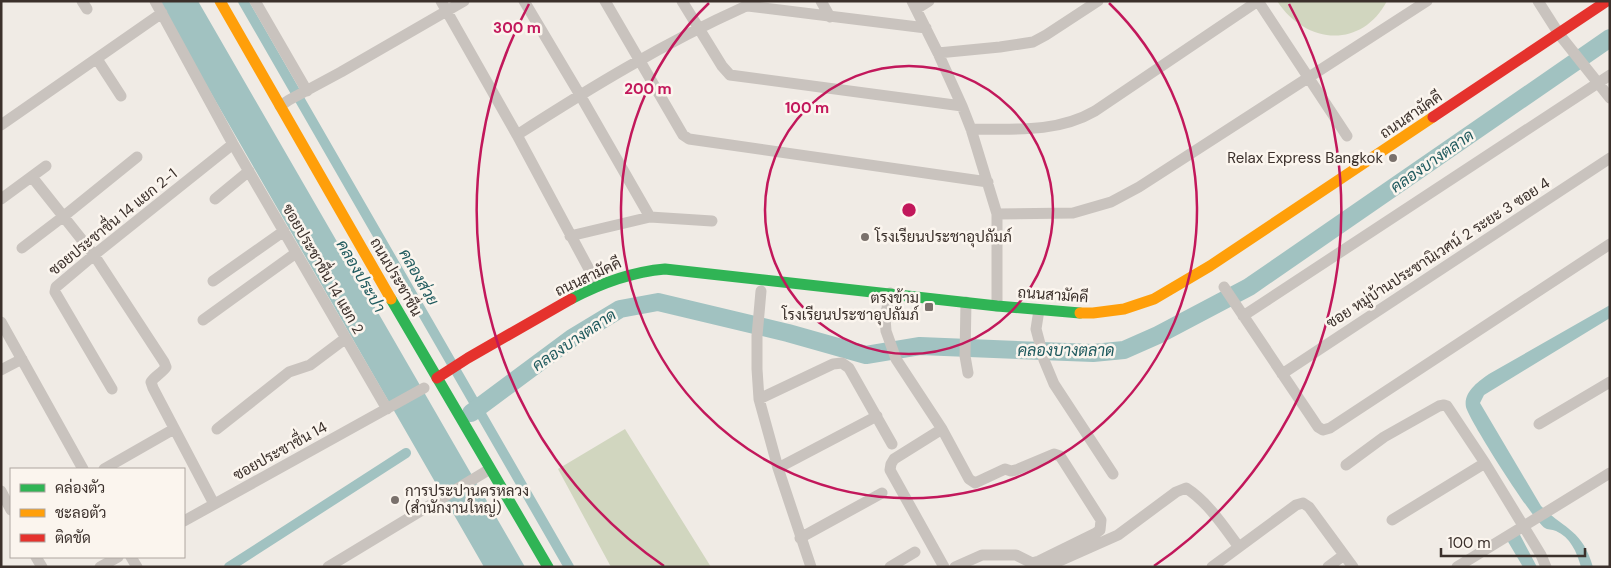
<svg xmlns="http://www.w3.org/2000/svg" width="1611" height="568" viewBox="0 0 1611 568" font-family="'DM Sans',Sarabun,sans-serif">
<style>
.green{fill:#d1d6bf}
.water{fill:#a1c2c1}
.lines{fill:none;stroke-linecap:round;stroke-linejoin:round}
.canal{stroke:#a1c2c1;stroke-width:10}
.river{stroke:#a1c2c1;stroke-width:18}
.street{stroke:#c9c3be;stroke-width:11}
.fast{stroke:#30b455;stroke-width:11}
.slow{stroke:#ff9f0a;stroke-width:11}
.jam{stroke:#e5322d;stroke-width:11}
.ring{fill:none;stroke:#c2185b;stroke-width:2.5}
.poi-dot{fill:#7a716c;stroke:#fbf5ee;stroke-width:2}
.labels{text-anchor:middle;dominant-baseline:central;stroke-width:5;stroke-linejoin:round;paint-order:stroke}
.street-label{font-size:15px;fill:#3b302b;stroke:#fbf5ee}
.poi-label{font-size:15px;fill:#3b302b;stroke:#fbf5ee;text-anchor:end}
.water-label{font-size:16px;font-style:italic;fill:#1f5a5e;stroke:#fbf5ee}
.centre{fill:#c2185b;stroke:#fbf5ee;stroke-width:2.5}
.ring-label{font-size:15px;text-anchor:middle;font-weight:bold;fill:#c2185b;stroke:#fbf5ee;stroke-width:5;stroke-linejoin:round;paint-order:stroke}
</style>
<rect width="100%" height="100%" fill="#f0ebe5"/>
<path class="green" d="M1277,1H1387C1361,50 1305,44 1277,1Z
M625,429L711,567H611L558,469Z"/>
<path class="water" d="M158,1H198L525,567H484Z
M1610,305V318L1484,395L1480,403L1541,506C1565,530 1582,529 1593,567H1581C1577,552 1570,537 1556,531C1552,529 1547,530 1545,528C1534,522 1469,420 1466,407C1463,392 1479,381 1489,374Z
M1519,533L1537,567H1523L1507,540Z"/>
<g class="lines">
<path class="canal" d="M243,1L569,567
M229,567L406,453"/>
<path class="river" d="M471,413L572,338L620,309L658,302L788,333L866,355L920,346L1093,353L1124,350L1158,335L1249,287L1610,38"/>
<path class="street" d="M82,1L87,9
M155,1L233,144L387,409
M255,1L307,91
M441,1L517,135L598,286
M524,1L580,95L650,217
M605,1L683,135L689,139L988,182
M682,1L722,66L730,75L962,106
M821,1L830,17
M912,1L938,53L962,106L971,129L997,214V306
M1258,1L1347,136
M1538,1L1559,34L1610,98
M916,9L929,1
M938,53L1000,47L1033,42L1046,35L1098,1
M97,59L121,96
M280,106L289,100L341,72L464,1
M1,125L162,13
M971,129C1014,129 1057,133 1095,111L1258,1
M517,135C590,88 664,43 744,7L748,6L926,28
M32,177L94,255L164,362L166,367C162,373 155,376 151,382L153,388L214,504
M1,199L46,166
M215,199L249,171
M997,214L1073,213L1111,202L1139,187L1427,1
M570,236L650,217L712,221
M22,248L64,216L137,157
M213,281L284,231
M1224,287L1318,427L1323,430L1330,428L1610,244
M761,291L757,336V369L759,399L778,468L811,567
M890,293L885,318L886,331L896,359L942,429L969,479L975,483L1005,469L1011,471L1016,470L1054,454L1060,456L1064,462L1101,520L1100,530L1096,533L1039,561L1032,563L1016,555H982L955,567
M966,302L965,356L968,373
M1039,310L1036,329L1040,344L1044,360L1054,384L1113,474
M1243,316L1610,75
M203,320L296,253
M1,322L83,469
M1,370L22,359
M1282,374L1610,158
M112,389L55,292L56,287L94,255L233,144
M759,399L833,364L842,363L849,368L892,444
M1539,424L1610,382
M217,429L289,372L310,365L346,338
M942,429L894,459L891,464L890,470L944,567
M1346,465L1384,437L1439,406L1444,405L1447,406L1485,463L1541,555L1546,567
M778,468L877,416
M104,469L174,429
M1,491L11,510
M1392,520L1485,463
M184,521L424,388
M800,538L882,493
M36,557L42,567
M131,557L137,567
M100,567L118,557
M328,567L490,469
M890,567L915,552
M1046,567L1118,535L1176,492L1186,488C1208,502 1224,527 1239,547
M1212,567L1296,505L1303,503L1309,507L1353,567
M1328,567L1344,555
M1457,567L1610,473"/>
<path class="fast" d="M391,299L548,567
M571,299C601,283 631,272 665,269L997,306L1080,313"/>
<path class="slow" d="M220,1L391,299
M1080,313H1093L1124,309L1154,299L1210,266L1433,117"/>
<path class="jam" d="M1433,117L1607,1
M437,378L468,358L571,299"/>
</g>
<g class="ring">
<circle cx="909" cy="210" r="144"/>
<path d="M1109 3A288 288 0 1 1 709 3"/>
<path d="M664 566A432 432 0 0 1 529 4M1289 4A432 432 0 0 1 1154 566"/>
</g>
<g class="poi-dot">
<circle cx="1393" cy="158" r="5"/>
<circle cx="865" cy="237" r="5"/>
<rect x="924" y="302" width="10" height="10" rx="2.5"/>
<circle cx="395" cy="500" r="5"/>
</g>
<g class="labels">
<g class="street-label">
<text transform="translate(1411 115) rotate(-34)">ถนนสามัคคี</text>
<text transform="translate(113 222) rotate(-39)">ซอยประชาชื่น 14 แยก 2-1</text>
<text transform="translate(1438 253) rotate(-33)">ซอย หมู่บ้านประชานิเวศน์ 2 ระยะ 3 ซอย 4</text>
<text transform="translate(323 269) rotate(60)">ซอยประชาชื่น 14 แยก 2</text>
<text transform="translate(396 277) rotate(60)">ถนนประชาชื่น</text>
<text transform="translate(588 277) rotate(-25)">ถนนสามัคคี</text>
<text transform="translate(1053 295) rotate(4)">ถนนสามัคคี</text>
<text transform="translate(280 451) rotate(-29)">ซอยประชาชื่น 14</text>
</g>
<g class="poi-label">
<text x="1383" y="158">Relax Express Bangkok</text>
<text x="875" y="237" text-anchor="start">โรงเรียนประชาอุปถัมภ์</text>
<text x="919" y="298">ตรงข้าม<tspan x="919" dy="17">โรงเรียนประชาอุปถัมภ์</tspan></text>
<text x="405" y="491" text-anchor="start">การประปานครหลวง<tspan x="405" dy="17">(สำนักงานใหญ่)</tspan></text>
</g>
<g class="water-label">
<text transform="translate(1432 161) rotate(-35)">คลองบางตลาด</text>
<text transform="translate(361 276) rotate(60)">คลองประปา</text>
<text transform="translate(419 277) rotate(60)">คลองส่วย</text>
<text transform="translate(574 340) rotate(-34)">คลองบางตลาด</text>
<text x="1066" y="350">คลองบางตลาด</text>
</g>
</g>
<circle cx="909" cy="210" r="8" class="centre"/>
<g class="ring-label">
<text x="517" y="33">300 m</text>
<text x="648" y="94">200 m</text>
<text x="807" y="113">100 m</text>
</g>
<rect width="1611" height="568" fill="none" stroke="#3b302b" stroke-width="5"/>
<rect x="10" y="468" width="175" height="90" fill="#fbf5ee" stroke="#aea6a0"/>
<rect x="20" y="484" width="25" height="8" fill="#30b455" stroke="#aea6a0"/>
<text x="55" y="493" font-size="15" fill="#3b302b">คล่องตัว</text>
<rect x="20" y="509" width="25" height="8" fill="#ff9f0a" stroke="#aea6a0"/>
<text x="55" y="518" font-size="15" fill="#3b302b">ชะลอตัว</text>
<rect x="20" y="534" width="25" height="8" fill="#e5322d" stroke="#aea6a0"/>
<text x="55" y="543" font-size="15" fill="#3b302b">ติดขัด</text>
<path d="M1441 548v8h144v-8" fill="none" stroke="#3b302b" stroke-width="2.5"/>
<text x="1448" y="548" font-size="15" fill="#3b302b" stroke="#fbf5ee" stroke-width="4" paint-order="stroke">100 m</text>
</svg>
